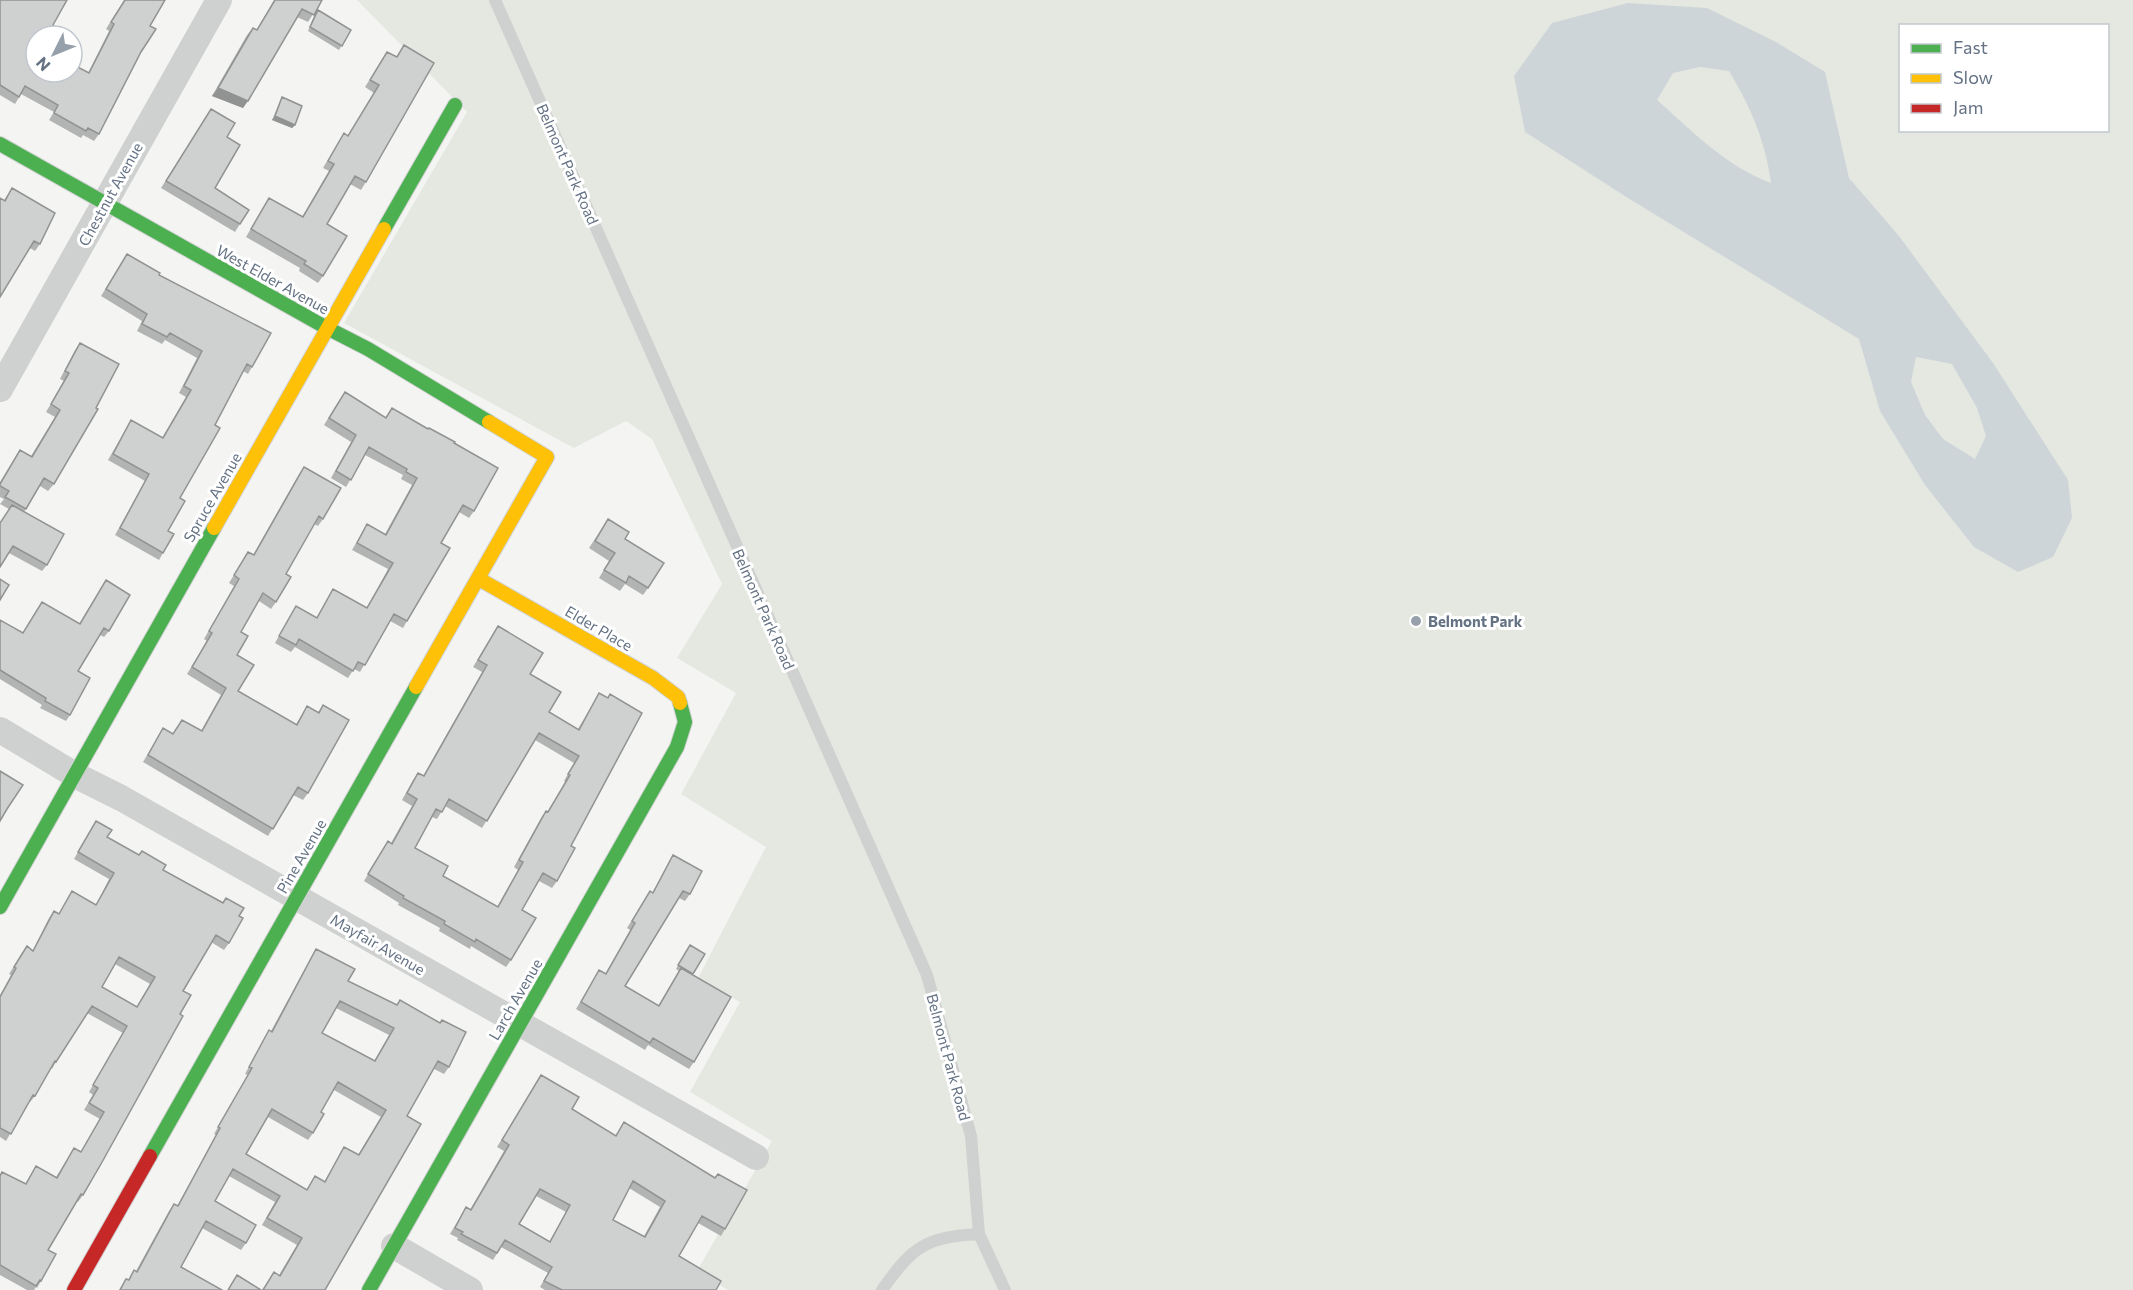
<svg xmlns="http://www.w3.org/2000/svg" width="2133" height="1290" viewBox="0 0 2133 1290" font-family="Commissioner,sans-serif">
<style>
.pitch{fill:#e4e8e1;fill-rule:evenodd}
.water{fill:#ced5d9;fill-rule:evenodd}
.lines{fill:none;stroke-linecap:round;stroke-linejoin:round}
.fast-casing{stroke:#d0d2d2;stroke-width:16}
.slow-casing{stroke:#d0d2d2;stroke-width:16}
.jam-casing{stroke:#d0d2d2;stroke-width:16}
.lane{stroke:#cfd0d0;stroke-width:12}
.street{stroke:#cfd0d0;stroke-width:26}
.fast{stroke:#4caf50;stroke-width:14}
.slow{stroke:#ffc107;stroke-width:14}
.jam{stroke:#c62828;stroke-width:14}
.wall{fill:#b2b3b3;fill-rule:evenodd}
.shaded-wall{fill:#919292}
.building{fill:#cfd0d0;stroke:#919292;stroke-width:1.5;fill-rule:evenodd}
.poi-dot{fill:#96a0ab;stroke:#fff;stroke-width:2}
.labels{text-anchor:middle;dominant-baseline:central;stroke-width:6;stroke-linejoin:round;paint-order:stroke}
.street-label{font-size:15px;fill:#647284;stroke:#fff}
.poi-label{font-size:15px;font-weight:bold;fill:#647284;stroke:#fff;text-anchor:start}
</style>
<rect width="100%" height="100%" fill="#f4f5f3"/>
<path class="pitch" d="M357,0H2133V1290H728L697,1271L772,1141L690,1092L740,1002L698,978L766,847L681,794L736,693L677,658L722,584L652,439L626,421L574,448L344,323L467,112ZM1900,26H2108V130H1900Z"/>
<path class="water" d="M1628,3L1707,8L1776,42L1825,72L1849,178L1899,236L1993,363L2068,480L2072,518L2053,557L2018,572L1974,547L1925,485L1880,411L1859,339L1628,198L1525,132L1514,76L1552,23ZM1700,67L1729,71C1751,108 1765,140 1771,183C1727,167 1692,131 1657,100L1673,73ZM1916,357L1952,364L1977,408L1986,436L1975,459L1943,439L1925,415L1911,382Z"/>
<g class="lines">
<g class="fast-casing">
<path id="fast" d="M0,144L327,328L368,349L489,422
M384,229L455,105
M0,907L214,528
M150,1156L416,687
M369,1290L677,747L685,722L680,703"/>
</g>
<g class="slow-casing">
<path id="slow" d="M214,528L384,229
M479,579L653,678L678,697L680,703
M416,687L547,457L489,422"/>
</g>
<g class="jam-casing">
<path id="jam" d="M74,1290L150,1156"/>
</g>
<path class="lane" d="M495,0L927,975L971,1136L979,1234L1005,1290
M882,1290C913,1246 926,1237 979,1234"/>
<path class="street" d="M0,389L219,0
M0,730L75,775L121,798L756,1157
M394,1246L470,1290"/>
<use href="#fast" class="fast"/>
<use href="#slow" class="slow"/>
<use href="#jam" class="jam"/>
</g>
<path class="wall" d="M0,0L36,36V72L88,73L109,31L106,29L124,0H165L150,26L141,52L99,134L94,141L83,135L81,138L49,120L54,112L21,94L15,104L0,95Z
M274,0H322L308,22L297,17L243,108L212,96L247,35L253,28L257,30Z
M318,10L351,30L339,50L308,31L315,13Z
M404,45L366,182L361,190L350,184L327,224L323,276L318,283L299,271L300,268L246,237L269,198L302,217L329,171L323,168L339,141L344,133L348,136L374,93L365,87L387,52L397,57Z
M282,97L295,125L292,128L272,120L280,101Z
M211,109L227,137L215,188L240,224L235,232L161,188Z
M12,188L40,244L35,251L30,248L4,200Z
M127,254L159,275L252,367L248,374L243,371L215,425L180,498L168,531L163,553L159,560L115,535L145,481L108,460L131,420L162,438L186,397L179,393L197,358L165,340L162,344L137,331L142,321L101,296Z
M80,343L54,484L48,491L40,486L24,512L47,565L42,571L9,553V509L0,504L4,499L0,497V482L20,450L31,456L55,417L46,412L64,381L60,379L75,350Z
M340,399L385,418L392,408L454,443L474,511L469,518L459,512L441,543L407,621L403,628L390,621L360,672L354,669L348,678L295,647L291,652L275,643L296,606L316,618L333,589L367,608L388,569L352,550L367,524L385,534L412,485L401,479L403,475L365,455L346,487L331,478L351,442L324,425Z
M304,467L323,519L318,526L314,524L286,574L276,602L271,609L259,601L241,632L237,655L238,691L296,724L307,706L318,712L323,705L308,793L303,800L293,795L268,836L143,762L163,728L173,734L182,720L201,731L221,695L187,674L207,641L204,639L234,586L229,583L248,552L253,555L299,474Z
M608,519L625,539L648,588L643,595L625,584L620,591L599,578L609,561L589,548Z
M106,580L109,631L104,637L100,635L78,671L70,715L66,721L40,708L42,705L0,679V620L23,633L42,602L79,624Z
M498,626L530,674L549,712L578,729L599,693L607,698L610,694L571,846L557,881L552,888L539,881L522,910L511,960L506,967L471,946L470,949L439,931L440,928L398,905L399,903L364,881L388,841L391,843L412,806L402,800L413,780L418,773L423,776L482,672L473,667ZM535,740L574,763L564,781L565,782L548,812L546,811L541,818L514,867L518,870L497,907L443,876L415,848L432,817L437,819L445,806L482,828Z
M96,821L107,837L163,870L223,902L226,898L239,916L229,943L224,950L211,942L183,991L180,1014L83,1195L78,1202L77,1201L48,1250L41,1281L37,1288L36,1287L34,1290H27L0,1275V1175L2,1172L25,1184L36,1166L56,1177L74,1148L81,1152L100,1119L84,1110L93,1095L89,1092L123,1033L87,1013L56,1062L52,1069L51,1068L35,1096L30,1102H29L6,1141L0,1137V995L11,975L9,974L22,953L33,950L49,918L54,911L59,914L72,891L96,905L109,879L74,859ZM115,964L150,984L137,1007L102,987Z
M673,855L690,894L685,901L679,898L625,986L658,1006L679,971L676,969L687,949L705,954L693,975L694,1062L689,1069L648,1045L645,1050L576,1009L599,970L605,974L630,930L627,928L650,891L652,893L669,862Z
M316,949L348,981L449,1067L444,1074L434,1069L407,1116L325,1290H262L274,1272L279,1275L297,1245L262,1225L275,1202L229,1176L215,1201L246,1243L241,1250L202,1228L181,1267L222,1290H119L126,1279L128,1280L134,1270L136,1271L169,1211L174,1204L177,1206L216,1135L214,1134L248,1075L245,1074L265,1037L269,1030L271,1031L312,956ZM336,1008L389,1035L374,1061L322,1033ZM334,1090L381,1117L358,1155L344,1147L324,1182L315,1176L306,1190L246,1154L268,1117L308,1140L313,1133L321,1112Z
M541,1075L572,1109L615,1136L624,1122L725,1229L721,1236L698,1223L679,1256L716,1290H545L540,1287L548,1273L501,1247L493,1260L457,1240L458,1238L450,1234L466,1207L470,1210L504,1151L497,1147ZM629,1188L660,1207L644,1236L613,1220ZM536,1196L566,1212L549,1242L519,1224Z"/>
<path class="shaded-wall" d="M218,88L248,101L243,108L212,96Z
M275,116L295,125L292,128L272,120Z"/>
<path class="building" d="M0,0H67L53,25L55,27L50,36H36V72H72V64L89,73L114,24L111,22L125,0H165L150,26L156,29L141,52L99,134L88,128L86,131L54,113L58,105L25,86L19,97L0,85Z
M275,0H322L314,15L302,9L248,101L218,88L253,28L257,30Z
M318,10L351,30L342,46L310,27Z
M404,45L434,63L366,182L355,176L327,224L347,236L323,276L304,264L306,261L251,229L269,198L303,217L334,164L328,161L344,133L348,136L379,85L370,80L387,52L397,57Z
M282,97L302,106L295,125L275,116Z
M211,109L235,123L227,137L240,145L215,188L249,210L240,224L166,181Z
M12,188L55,213L40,244L34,241L0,297V198L5,201Z
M127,254L160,273L159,275L271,333L252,367L247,364L215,425L220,428L180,498L185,501L168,531L174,534L163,553L120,528L149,474L113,454L131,420L163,438L191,390L184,386L202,351L170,333L167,337L142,324L147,314L106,289Z
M80,343L119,364L96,408L98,409L54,484L44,478L26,509L5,497L9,491L0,486V484L20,450L32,457L60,410L51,404L69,373L65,371Z
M345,392L386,418L392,408L428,429L429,428L455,442L454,443L498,468L474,511L463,505L441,543L450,548L407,621L394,614L365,665L358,662L353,671L299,639L296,645L279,636L296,606L317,618L333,589L367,608L393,563L357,543L367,524L386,535L417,478L406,472L407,469L369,447L351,480L336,471L356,435L329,418Z
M304,467L341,488L323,519L319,516L286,574L291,577L276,602L263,593L241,632L248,636L237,655L254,665L238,691L297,725L307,706L319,713L323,705L349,720L308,793L298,787L273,829L148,755L163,728L173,734L182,720L202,731L226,688L192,667L212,633L209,631L239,579L234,575L248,552L254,555Z
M12,505L64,534L47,565L13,546L0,567V523Z
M608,519L629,532L625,539L664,563L648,588L629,576L626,583L604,570L615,553L595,541Z
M0,579L9,585L0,600Z
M106,580L130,595L109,631L104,628L78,671L90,678L70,715L45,701L46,698L0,670V620L23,633L42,602L80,624Z
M498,626L543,653L530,674L561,692L549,712L579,730L599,693L608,698L610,694L642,713L571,846L575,848L557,881L543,873L522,910L536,918L511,960L476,939L475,942L444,924L445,921L403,898L404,896L368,874L388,841L392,844L417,799L407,793L418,773L424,776L487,665L478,660ZM539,733L579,756L568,774L570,775L548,812L546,811L519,860L523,862L498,907L443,876L448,866L415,848L436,809L442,812L449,799L487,821Z
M0,771L23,785L7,809L0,821Z
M96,821L112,830L107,837L139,855L142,851L166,865L163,870L223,903L226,898L244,908L239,916L243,918L229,943L216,935L183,991L191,995L180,1014L183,1016L101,1164L83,1195L81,1194L48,1250L56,1254L41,1281L40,1280L36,1286L0,1265V1176L2,1172L26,1184L36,1166L57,1178L74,1148L81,1152L104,1112L89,1103L98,1088L93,1085L127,1026L92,1006L56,1062L55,1061L35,1096L33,1095L11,1134L0,1128V997L16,968L14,967L27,946L33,951L54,911L59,914L72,891L96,905L114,873L78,852ZM119,957L155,977L137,1007L102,987Z
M673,855L702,871L690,894L683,891L625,986L659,1006L681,968L731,997L694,1062L653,1038L650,1043L581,1002L599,970L606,974L635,923L632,921L650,891L653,893Z
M690,945L705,954L693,974L678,965Z
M316,949L355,969L348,981L397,1005L400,1000L440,1023L442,1020L466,1032L449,1067L438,1061L407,1116L421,1124L325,1290H263L274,1272L280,1276L302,1238L267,1218L280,1196L233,1169L215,1201L256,1225L246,1243L206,1221L181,1267L222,1290H120L126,1279L129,1280L134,1270L137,1272L174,1204L178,1206L220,1128L218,1127L252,1068L249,1067L269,1030L272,1032ZM340,1001L394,1028L375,1061L322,1033ZM338,1082L386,1110L359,1155L344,1147L325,1182L315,1176L307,1190L246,1154L272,1109L313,1133L324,1114L321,1112Z
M541,1075L579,1097L572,1109L616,1136L624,1122L715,1178L718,1174L747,1190L725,1229L702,1216L679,1256L721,1281L716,1290H562L544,1281L552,1267L505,1240L497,1253L461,1234L463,1232L455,1228L466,1207L471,1210L509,1145L502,1140ZM633,1181L665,1201L645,1237L613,1220ZM540,1189L570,1205L550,1242L519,1224Z
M237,1275L261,1290H228Z"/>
<circle class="poi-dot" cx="1416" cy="621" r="6"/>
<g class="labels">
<g class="street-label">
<text transform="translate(568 164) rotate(66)">Belmont Park Road</text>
<text transform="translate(110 194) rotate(-61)">Chestnut Avenue</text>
<text transform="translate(273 279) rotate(29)">West Elder Avenue</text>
<text transform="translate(212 497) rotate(-60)">Spruce Avenue</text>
<text transform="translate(764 609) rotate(66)">Belmont Park Road</text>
<text transform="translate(599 628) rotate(30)">Elder Place</text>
<text transform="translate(301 856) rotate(-60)">Pine Avenue</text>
<text transform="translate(378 944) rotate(30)">Mayfair Avenue</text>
<text transform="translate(515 999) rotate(-60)">Larch Avenue</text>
<text transform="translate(949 1057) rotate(75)">Belmont Park Road</text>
</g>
<g class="poi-label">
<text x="1428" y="621">Belmont Park</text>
</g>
</g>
<rect x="1899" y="24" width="210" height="108" fill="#ffffff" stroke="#c1c7ce" stroke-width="1.5"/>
<rect x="1911" y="44" width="30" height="9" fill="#4caf50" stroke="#c1c7ce" stroke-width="1.5"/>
<text x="1953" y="54" font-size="18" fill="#647284">Fast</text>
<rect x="1911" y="74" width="30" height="9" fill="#ffc107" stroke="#c1c7ce" stroke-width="1.5"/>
<text x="1953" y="84" font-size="18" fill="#647284">Slow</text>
<rect x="1911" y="104" width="30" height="9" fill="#c62828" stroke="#c1c7ce" stroke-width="1.5"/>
<text x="1953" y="114" font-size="18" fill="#647284">Jam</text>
<g transform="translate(54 54) rotate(227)"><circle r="28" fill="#ffffff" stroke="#c1c7ce" stroke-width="1.5"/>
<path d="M0-4.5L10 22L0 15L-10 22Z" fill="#96a0ab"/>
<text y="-9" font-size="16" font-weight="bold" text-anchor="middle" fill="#647284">N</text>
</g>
</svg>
